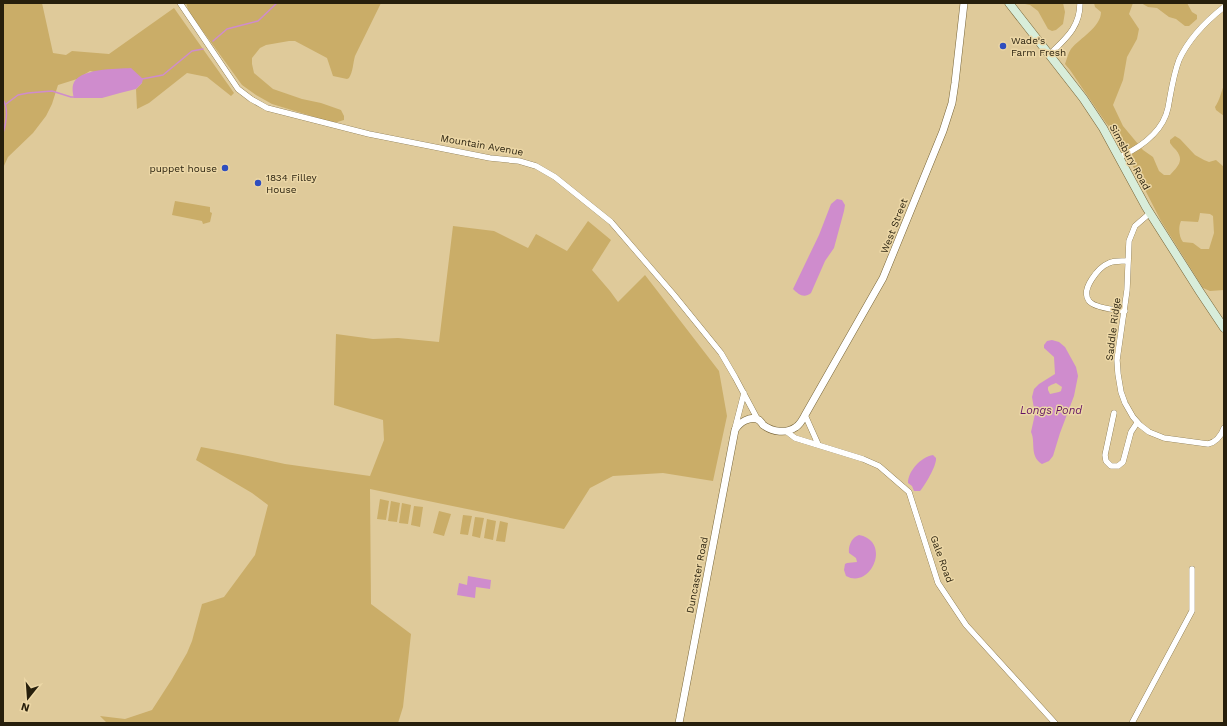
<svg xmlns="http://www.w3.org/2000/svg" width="1227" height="726" viewBox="0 0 1227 726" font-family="'Work Sans',sans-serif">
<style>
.green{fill:#caad68;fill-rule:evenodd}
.water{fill:#cf8ccd;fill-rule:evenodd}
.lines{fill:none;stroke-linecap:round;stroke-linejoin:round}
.stream{stroke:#cf8ccd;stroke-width:1.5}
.minor-casing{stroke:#766336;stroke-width:6}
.tertiary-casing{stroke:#766336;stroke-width:8}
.secondary-casing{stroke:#766336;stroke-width:9}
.minor{stroke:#fff;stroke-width:5.5}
.tertiary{stroke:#fff;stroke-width:7}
.secondary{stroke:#d8edda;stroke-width:8}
.poi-dot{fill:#2f4ebe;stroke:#ecd7a6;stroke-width:1.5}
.labels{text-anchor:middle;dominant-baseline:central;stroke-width:3;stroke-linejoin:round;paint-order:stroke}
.poi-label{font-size:10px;fill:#271f0c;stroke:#ecd7a6;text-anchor:start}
.street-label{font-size:10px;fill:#271f0c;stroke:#ecd7a6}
.water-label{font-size:11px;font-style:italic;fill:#611163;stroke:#ecd7a6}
</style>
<rect width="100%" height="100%" fill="#dfca9a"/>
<path class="green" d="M3,3H42L53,53L66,55L72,51L109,54L174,8L234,93L231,96L207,77L187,73L149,103L137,109L136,89L142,83L90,71L77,79L58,85L52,104L46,116L33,133L8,157L3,168Z
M186,3H381L355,56C353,63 353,72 349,78L347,79L333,76L327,58L295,41H289L266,45L260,48L252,58V64L254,73L273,89L302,99L321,103L341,110L344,116V120L334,123L272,104L256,95L242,85L189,12Z
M1020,3H1063L1065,12L1063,24L1056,30L1052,31L1048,29L1038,11L1030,5Z
M1094,3H1133L1129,14L1139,29L1137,39L1127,57L1123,80L1113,105L1123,126L1143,150L1153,157L1159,171L1164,175H1170C1177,167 1185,161 1176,150C1174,148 1172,146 1170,143V140L1175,136L1180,139L1195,155L1204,160L1209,162L1216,160L1224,167V290L1210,291L1203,288L1161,221L1118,137L1106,123L1070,70L1065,64C1067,59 1068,53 1071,49C1080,38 1101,27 1101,12L1095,7ZM1200,213L1210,214L1213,216L1214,233L1209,249H1201L1193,243L1183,242C1179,237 1178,227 1181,221L1198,222L1199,219Z
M1141,3H1187L1192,12L1197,15V19L1189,26H1185L1176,19L1169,17L1157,8L1148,7Z
M1224,85V116L1216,110L1215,107C1220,100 1221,92 1224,85Z
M175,201L210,207V212L212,213L210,222L203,224L202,221L172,215Z
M588,221L611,240L592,270L610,291L618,302L645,275L719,371L727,416L713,481L663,473L613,476L590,488L564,529L370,489L371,604L411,634L403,707L398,723H107L100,716L125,719L152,710L172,679L187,653L192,641L202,604L224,597L255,555L268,505L252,493L196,460L201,447L248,456L285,464L370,476L384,440L383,420L334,405L336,334L373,339L398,338L439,342L453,226L494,231L528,248L536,234L567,251Z
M380,499L389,501L386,520L377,519Z
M391,501L400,503L397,522L388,521Z
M402,503L411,505L408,524L399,523Z
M414,506L423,507L420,527L411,525Z
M439,511L451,514L444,536L433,533Z
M463,515L472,516L468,535L460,534Z
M475,517L484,518L480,538L472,536Z
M487,519L496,521L493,540L484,538Z
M500,521L508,523L505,542L496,541Z"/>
<path class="water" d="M131,68L143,79L142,83L136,89L120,93L102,98H74C73,95 72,89 73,85C77,68 117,69 131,68Z
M837,199L842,200L845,205L844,211L834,248L825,261L811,293C804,299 798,294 793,289L819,235L831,204Z
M1052,340L1059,342L1065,347L1076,367L1078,376L1074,396L1060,433L1053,456L1049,461L1042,464C1029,456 1036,442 1031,432L1035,414L1032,397L1034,389L1039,384L1055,374L1054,357L1044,348V345L1047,341ZM1056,383L1062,387L1061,391L1059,392L1050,394L1048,390V387L1051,385Z
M933,455L936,458C937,465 925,485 920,491H914L912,486L908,483C908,471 921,457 933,455Z
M859,535C892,541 871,590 846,576L844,570L845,564L847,563L857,562L856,558L849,553C848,546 852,537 859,535Z
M468,576L491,580L490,589L476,587L475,598L457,595L459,583L467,585Z"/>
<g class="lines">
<path class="stream" d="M213,41L227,29L258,21L277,3
M142,79L163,75L192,51L203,49
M3,100C9,108 6,124 3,133
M6,104L18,95L28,93L52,91L71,97H74"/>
<g class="minor-casing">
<path id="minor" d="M180,3L238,89L251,99L267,108L369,134L490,158L519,161L536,166L555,177L611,222L674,295L721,353L735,377L758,420
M1049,55C1065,39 1080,28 1080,3
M1120,157C1141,147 1163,132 1168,108C1171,92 1173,76 1179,60C1189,38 1205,22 1224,7
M1150,213L1135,226L1129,241L1127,290L1117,360L1118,374L1121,392L1125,403L1133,417L1140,425L1149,432L1164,438L1208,444C1217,442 1221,436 1224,428
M1125,311C1116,310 1094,308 1089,301C1080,289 1099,267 1109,263C1115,260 1122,261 1128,261
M1114,413L1105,455L1106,461L1111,466H1118L1123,462L1131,432L1137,423
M805,415L818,444
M735,428L744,393
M786,431L795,438L863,459L879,466L909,492L938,583L966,625L1055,723
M1132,723L1192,611V569"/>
</g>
<g class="tertiary-casing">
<path id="tertiary" d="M679,723L735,430C739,423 750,415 759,420C760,421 762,423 763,425C773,432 786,434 796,427C799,425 803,419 805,415L883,278L943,131L952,103L955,83L964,3"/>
</g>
<g class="secondary-casing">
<path id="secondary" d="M1009,3L1083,98L1103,128L1146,207L1200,292L1224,328"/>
</g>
<use href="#minor" class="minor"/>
<use href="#tertiary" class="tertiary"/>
<use href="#secondary" class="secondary"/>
</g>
<g class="poi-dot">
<circle cx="1003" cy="46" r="4"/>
<circle cx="225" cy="168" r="4"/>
<circle cx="258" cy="183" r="4"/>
</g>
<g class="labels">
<g class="poi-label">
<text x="1011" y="40">Wade's<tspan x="1011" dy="12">Farm Fresh</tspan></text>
<text x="217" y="168" text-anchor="end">puppet house</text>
<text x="266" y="177">1834 Filley<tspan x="266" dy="12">House</tspan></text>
</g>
<g class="street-label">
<text transform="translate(482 145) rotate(10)">Mountain Avenue</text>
<text transform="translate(1130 157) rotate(61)">Simsbury Road</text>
<text transform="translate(894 226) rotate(-69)">West Street</text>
<text transform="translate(1113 329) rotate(-83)">Saddle Ridge</text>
<text transform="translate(942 559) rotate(70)">Gale Road</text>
<text transform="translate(697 575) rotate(-79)">Duncaster Road</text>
</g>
<g class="water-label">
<text x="1051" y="410">Longs Pond</text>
</g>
</g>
<rect width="1227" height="726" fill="none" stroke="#271f0c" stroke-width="8"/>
<g transform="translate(28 698) rotate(197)" stroke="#ecd7a6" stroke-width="3" paint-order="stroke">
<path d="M0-3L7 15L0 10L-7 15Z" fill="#271f0c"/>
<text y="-6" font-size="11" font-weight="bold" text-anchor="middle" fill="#271f0c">N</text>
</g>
</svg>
